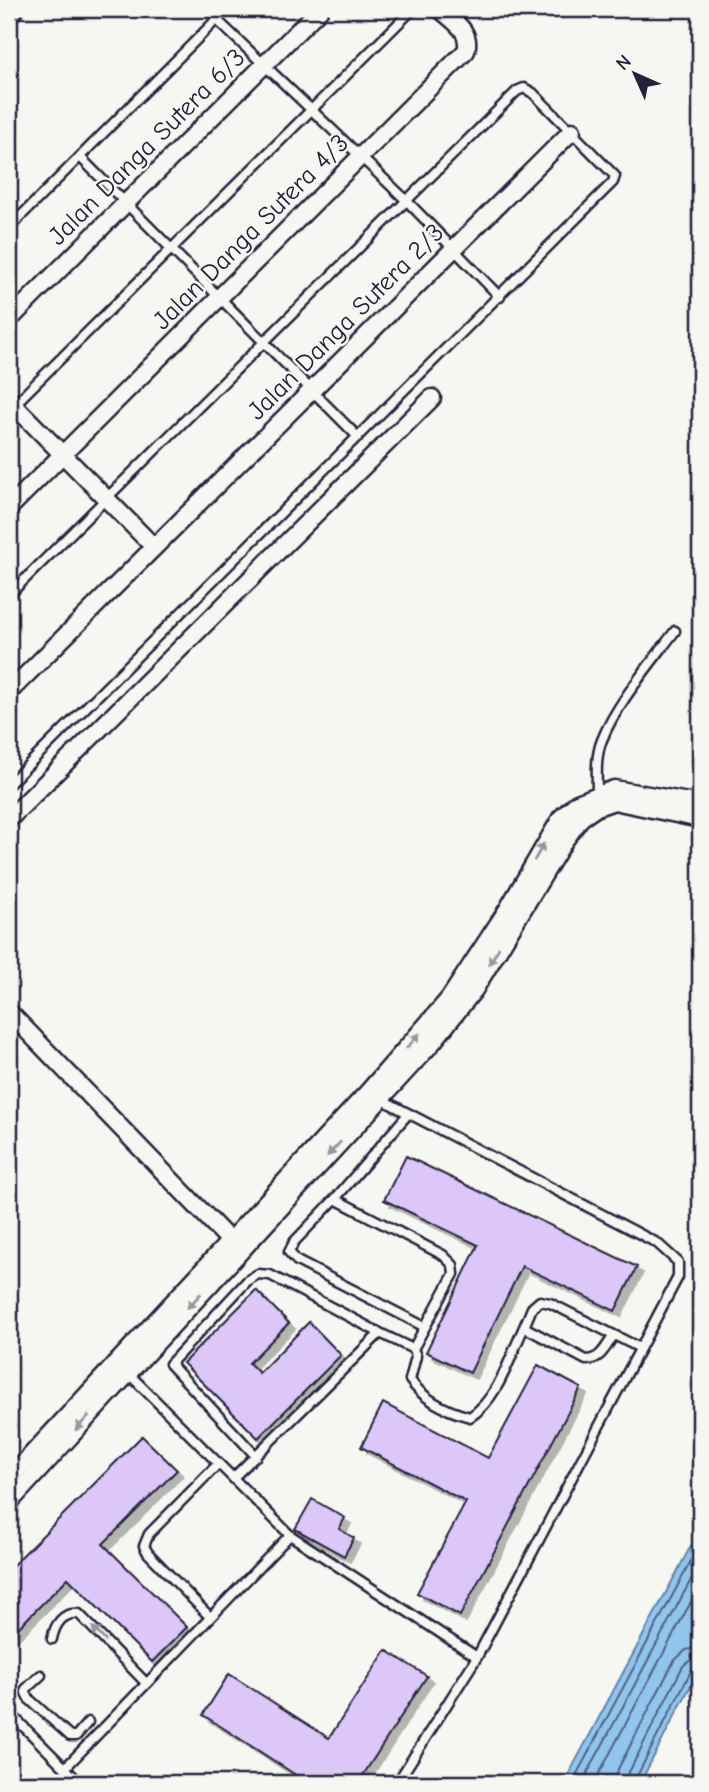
<svg xmlns="http://www.w3.org/2000/svg" width="709" height="1792" viewBox="0 0 709 1792" font-family="'Comic Neue',sans-serif">
<style>
.water{fill:#92c5ee;stroke:#6584a6;stroke-width:2}
.lines{fill:none;stroke-linecap:round;stroke-linejoin:round}
.shore{stroke:#4f6383;stroke-width:2}
.building{fill:#dcc7f8;stroke:#22223b;stroke-width:2;filter:url(#shadow)}
.service-casing{stroke:#22223b;stroke-width:13}
.minor-casing{stroke:#22223b;stroke-width:21}
.service{stroke:#f6f6f2;stroke-width:8}
.minor{stroke:#f6f6f2;stroke-width:16}
.oneway{fill:#9797a0}
.labels{text-anchor:middle;dominant-baseline:central;stroke-width:5;stroke-linejoin:round;paint-order:stroke}
.street-label{font-size:26px;fill:#22223b;stroke:#f6f6f2}
</style>
<defs>
<filter id="shadow"><feDropShadow dx="6" dy="6" stdDeviation="0" flood-color="#0004"/></filter>
</defs>
<rect width="100%" height="100%" fill="#f6f6f2"/>
<filter id="ink" filterUnits="userSpaceOnUse"><feTurbulence type="fractalNoise" baseFrequency=".0143" numOctaves="2"/><feDisplacementMap in="SourceGraphic" scale="14" xChannelSelector="R" yChannelSelector="G"/><feConvolveMatrix kernelMatrix="1 2 1 2 8 2 1 2 1" color-interpolation-filters="sRGB"/></filter>
<g filter="url(#ink)">
<path class="water" d="M700,1529V1668L640,1783H564Z"/>
<g class="lines">
<path class="shore" d="M572,1783L700,1544
M582,1783L700,1563
M594,1783L700,1585
M615,1783L618,1769L674,1661L686,1650L700,1647
M626,1783L628,1774L683,1666L691,1660L700,1658
M635,1783L636,1778L691,1671L695,1667H700"/>
</g>
<path class="building" d="M406,1156L637,1267L615,1311L522,1266L470,1373L426,1352L478,1245L384,1200Z
M256,1290L289,1323L249,1363L259,1373L309,1322L341,1355L258,1438L183,1363Z
M538,1365L581,1388L460,1616L417,1593L466,1502L361,1447L383,1403L488,1458Z
M142,1436L177,1470L103,1544L187,1627L152,1662L68,1578L9,1637V1569Z
M312,1499L345,1518L339,1529L354,1538L344,1556L295,1529Z
M386,1650L427,1676L358,1783H300L302,1779L203,1715L229,1674L329,1738Z"/>
<g class="lines">
<g class="service-casing">
<path id="service" d="M216,19L407,201L500,297
M80,157L358,437
M9,228L227,9
M13,406L413,9
M9,595L517,91L524,88L533,93L615,176L613,182L9,784
M597,795C597,777 595,757 602,740C616,704 652,662 675,631
M408,1114L335,1199L443,1255L453,1265L454,1274L413,1349
M335,1199L294,1242L289,1252L297,1261L425,1327
M524,1327L532,1308L540,1301L550,1303L614,1335
M128,1373L290,1535L477,1657L678,1277V1262L657,1243L379,1098
M256,1456L170,1364L248,1280L258,1274L270,1275L380,1333
M233,1478L380,1333L413,1349L416,1356L410,1380C424,1400 447,1411 470,1417C498,1399 510,1357 524,1327L586,1360C601,1360 606,1346 614,1335L640,1348
M210,1617L148,1553L144,1546L149,1534L218,1464
M52,1639C55,1624 63,1612 79,1614L146,1683
M41,1675L26,1689V1693L29,1699L70,1736H76L88,1722
M9,1712L80,1783
M65,1768L290,1535
M397,1783L477,1657"/>
</g>
<g class="minor-casing">
<path id="minor" d="M9,15L15,9
M9,320L320,9
M9,400L154,547
M9,508L466,51C472,31 454,22 440,9
M9,692L572,131
M9,819L432,398
M9,1012L236,1247
M9,1479L368,1092L449,999L506,912L561,818L577,803L614,789L700,804
M9,1503L432,1043L474,990L564,841L581,818L597,807L614,801L700,819"/>
</g>
<use href="#service" class="service"/>
<use href="#minor" class="minor"/>
</g>
<defs><path id="oneway-solid" d="M-6-.8H1V-3.2L6.5 0L1 3.2V.8H-6Z" transform="scale(1.75)"/></defs>
<g class="oneway">
<use href="#oneway-solid" transform="translate(539 852) rotate(-61)"/>
<use href="#oneway-solid" transform="translate(494 956) rotate(121)"/>
<use href="#oneway-solid" transform="translate(413 1041) rotate(-49)"/>
<use href="#oneway-solid" transform="translate(334 1149) rotate(133)"/>
<use href="#oneway-solid" transform="translate(194 1301) rotate(133)"/>
<use href="#oneway-solid" transform="translate(82 1423) rotate(132)"/>
<use href="#oneway-solid" transform="translate(99 1634) rotate(-134)"/>
</g>
</g>
<g class="labels">
<g class="street-label">
<text transform="translate(147 147) rotate(-45)">Jalan Danga Sutera 6/3</text>
<text transform="translate(251 232) rotate(-45)">Jalan Danga Sutera 4/3</text>
<text transform="translate(346 322) rotate(-45)">Jalan Danga Sutera 2/3</text>
</g>
</g>
<rect width="709" height="1792" fill="none" stroke="#f6f6f2" stroke-width="35"/>
<rect x="18" y="18" width="674" height="1757" fill="none" stroke="#22223b" stroke-width="2.5" filter="url(#ink)"/>
<g transform="translate(635 74) rotate(315)" stroke="#f6f6f2" stroke-width="5" paint-order="stroke">
<path d="M0-5L12 26L0 18L-12 26Z" fill="#22223b"/>
<text y="-10" font-size="19" font-weight="bold" text-anchor="middle" fill="#22223b">N</text>
</g>
</svg>
